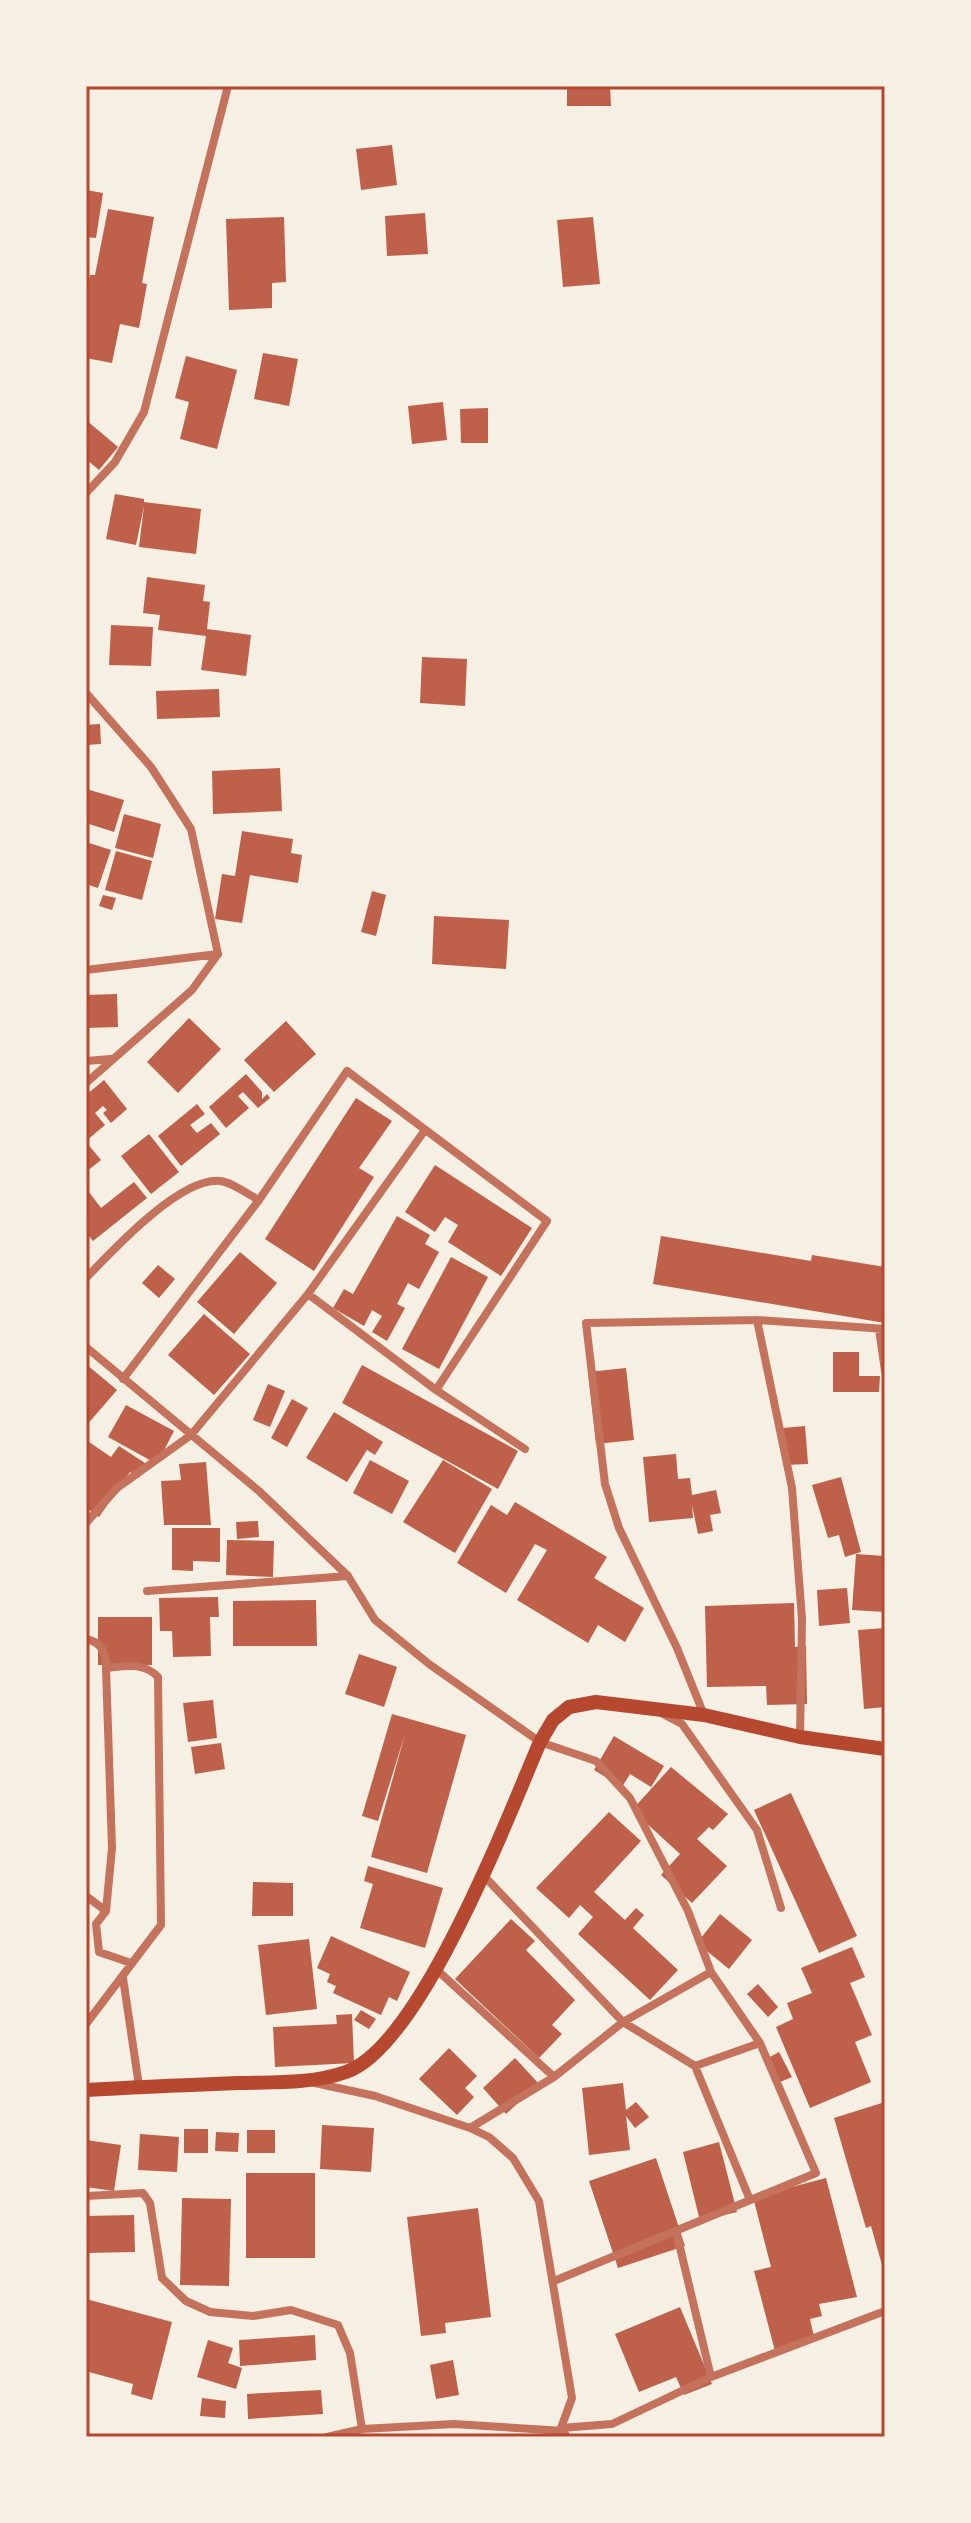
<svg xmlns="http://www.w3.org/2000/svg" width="971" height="2523" viewBox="0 0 971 2523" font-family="Bitter,serif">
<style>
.building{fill:#bf614a}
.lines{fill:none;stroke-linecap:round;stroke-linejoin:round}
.minor{stroke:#c5725c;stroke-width:8}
.secondary{stroke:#b5482f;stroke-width:14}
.neatline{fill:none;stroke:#b5482f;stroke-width:3}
</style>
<rect width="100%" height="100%" fill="#f6efe4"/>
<path class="building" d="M567,86H610L611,106H567Z
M392,145L397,185L361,190L356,149Z
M86,190L103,193L96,238L86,237Z
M108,209L154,217L142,283L147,284L139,328L120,324L112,363L86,358V297L90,275H95Z
M425,213L428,254L387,256L385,216Z
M284,217L286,282L272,283V308L229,310L226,219Z
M593,217L600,284L563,287L557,220Z
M263,353L298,359L289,406L254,399Z
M186,356L237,370L217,449L180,439L189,402L175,398Z
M443,402L447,440L412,444L408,406Z
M488,408V443H461L460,409Z
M86,420L118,447L99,470L86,459Z
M115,494L144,499V502L201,509L196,554L139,547L144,506L136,545L106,539Z
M147,577L205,585L203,601L210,602L207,629L251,635L246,676L201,670L206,636L158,630L160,615L143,613Z
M111,625L153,627L151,666L109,665Z
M422,657L467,659L465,706L420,703Z
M219,689L220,717L157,719L156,691Z
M100,724L101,744L86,745V725Z
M280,768L282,811L213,814L212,771Z
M86,789L124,800L114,832L86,823Z
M124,814L161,824L153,858L115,848Z
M242,831L293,839L291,853L302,855L298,883L250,875L242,923L215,919L222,874L235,876Z
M86,842L111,850L98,888L86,884Z
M116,851L152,861L142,900L105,890Z
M372,891L386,895L376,936L361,932Z
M103,895L116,898L112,910L99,906Z
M434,916L509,920L506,969L432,964Z
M117,994L118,1027L86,1028V995Z
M189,1018L221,1049L178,1093L147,1062Z
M286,1021L316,1054L274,1092L244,1060Z
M246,1074L262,1092V1099L267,1094L270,1098L258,1108L243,1092L238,1096L249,1108L226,1128L209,1107Z
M104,1080L127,1109L111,1123L103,1113L107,1110L103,1106L95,1113L105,1125L86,1141V1095Z
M356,1098L392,1121L359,1168L374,1177L314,1271L265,1239Z
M197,1104L205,1114L190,1125L197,1133L211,1123L220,1134L181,1166L158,1136Z
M149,1134L179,1172L151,1194L121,1156Z
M86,1142L101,1160L86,1172Z
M435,1165L532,1228L501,1276L448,1242L458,1225L445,1217L435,1232L405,1212Z
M134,1182L147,1198L93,1241L86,1232V1188L101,1208Z
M397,1216L430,1235L425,1244L439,1252L419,1289L408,1283L397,1304L405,1308L387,1341L372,1332L382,1316L372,1310L364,1326L333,1308L344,1289L353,1294Z
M661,1236L811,1261L812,1255L885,1267V1323L653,1284Z
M240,1252L277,1283L234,1334L197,1302Z
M451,1257L488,1277L439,1369L402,1349Z
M158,1265L175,1279L159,1298L142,1283Z
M204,1314L250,1354L214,1395L168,1355Z
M833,1352H859V1376H880L879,1392H833Z
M86,1364L117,1390L86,1426Z
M362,1365L518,1451L498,1489L342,1403Z
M626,1368L634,1440L596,1444L588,1372Z
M268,1384L285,1391L270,1427L253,1420Z
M292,1399L308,1408L287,1447L271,1438Z
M126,1405L174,1431L157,1464L108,1437Z
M334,1412L383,1442L375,1455L367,1450L347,1482L306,1458Z
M805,1426L808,1464L785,1465L783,1428Z
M86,1440L111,1457L119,1446L148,1465L139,1478L130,1472L99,1517L86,1508Z
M676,1454L678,1479L690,1478L692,1495L716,1490L721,1513L710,1515L713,1531L698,1534L692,1505L693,1518L649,1522L643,1457Z
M370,1460L409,1481L392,1514L353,1493Z
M443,1460L492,1489L455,1553L403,1522Z
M206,1462L211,1525H164L161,1481L181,1480L179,1464Z
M841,1477L861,1552L845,1557L839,1535L828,1538L812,1485Z
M515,1502L607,1557L594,1578L644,1608L625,1642L598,1625L588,1643L517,1600L547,1550L535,1544L506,1593L457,1563L491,1505L507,1515Z
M258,1521L259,1537L237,1539L236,1522Z
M172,1528H220V1562L193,1561V1571L172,1570Z
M227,1540L274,1541L273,1577L226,1575Z
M856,1554L885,1556V1612L852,1610Z
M847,1588L850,1623L819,1626L817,1590Z
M218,1597L219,1617H210L211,1656L173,1657L172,1631H160L159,1598Z
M316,1600L317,1646H233V1601Z
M794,1603L795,1647L806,1646L807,1704L767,1705L766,1686L707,1687L705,1606Z
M98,1617H152V1665H98Z
M885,1628V1707L864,1709L858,1630Z
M359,1654L397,1667L384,1707L345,1694Z
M213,1700L217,1738L188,1742L183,1703Z
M392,1714L466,1735L427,1873L371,1857L405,1734L378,1821L362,1816Z
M614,1736L664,1766L651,1787L630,1774L622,1787L594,1770Z
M221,1743L225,1769L195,1774L191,1747Z
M671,1767L728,1814L713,1830L709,1827L697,1839L727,1866L692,1903L661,1875L680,1854L632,1810Z
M791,1793L857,1936L819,1953L754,1810Z
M609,1812L641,1841L594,1892L625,1920L636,1908L644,1915L633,1928L678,1970L650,2000L578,1934L593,1917L580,1905L569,1918L536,1888Z
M368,1866L443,1888L425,1948L360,1928L373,1884L364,1881Z
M253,1882L293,1883V1916H252Z
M720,1914L752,1940L729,1969L697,1943Z
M511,1919L535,1941L526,1950L575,2000L552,2025L562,2034L539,2058L455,1979Z
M331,1936L410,1972L397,2001L389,1997L381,2015L333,1993L336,1986L327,1982L330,1974L317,1968Z
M309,1939L317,2009L266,2015L258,1945Z
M852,1947L865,1977L850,1983L872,2035L855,2042L871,2082L810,2108L776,2027L793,2019L787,2003L812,1993L801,1968Z
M758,1984L778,2007L768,2017L747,1994Z
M361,2010L376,2019L369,2029L354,2020Z
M352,2014L354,2063L275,2067L273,2027L337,2024L336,2015Z
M449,2048L477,2076L465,2088L474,2097L457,2115L419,2079Z
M779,2052L792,2077L780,2082L768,2058Z
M515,2058L539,2084L506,2114L483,2088Z
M623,2083L626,2110L636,2102L649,2117L635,2128L626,2116L630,2150L589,2155L582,2088Z
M885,2102V2272H884L871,2226L866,2228L834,2118Z
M322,2125L374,2128L371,2172L320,2169Z
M184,2129H208V2153H184Z
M247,2130H275V2153H247Z
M216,2132L239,2133L238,2152L215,2151Z
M140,2134L179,2137L177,2172L138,2170Z
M86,2140L121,2145L114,2191L86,2187Z
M719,2142L737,2212L700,2221L683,2152Z
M656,2158L685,2246L618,2268L589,2181Z
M246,2173H315V2258H246Z
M826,2178L857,2297L819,2304L822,2316L810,2319L815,2341L775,2351L754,2271L771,2267L753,2197Z
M182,2198L231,2199L229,2286L180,2285Z
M478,2208L491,2317L445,2323L446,2333L421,2336L407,2217Z
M134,2215L135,2252L86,2253V2216Z
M86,2299L172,2322L152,2400L131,2394L133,2384L89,2372L86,2379Z
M680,2307L712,2384L684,2395L676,2377L639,2392L615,2334Z
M315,2335L316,2360L240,2366L239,2340Z
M208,2340L233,2348L228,2363L242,2368L236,2389L197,2377Z
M453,2360L459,2395L436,2399L430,2365Z
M321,2390L323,2414L248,2419L247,2394Z
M202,2398L226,2401L225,2418L200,2416Z"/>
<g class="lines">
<path class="minor" d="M86,493L115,462L144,412L228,86
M86,693L151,767L191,829L218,954L86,970
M86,1061L111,1059
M86,1083L192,990L218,954
M86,1278C112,1251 180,1177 220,1181C232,1182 247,1194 259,1200
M308,1294L425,1130
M757,1320L792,1488L802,1619L800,1737
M879,1329L885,1371
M86,1347L259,1491L348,1576L375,1620L429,1664L540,1742L596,1761L630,1798L688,1911L711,1972L760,2043L816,2173L554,2281
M436,1390L525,1449
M86,1523L117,1488L191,1435L308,1294L436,1390L547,1221L347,1071L259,1200L123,1379
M147,1591L348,1576
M86,1639C102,1642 106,1653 106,1668L112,1848L106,1911L96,1924L99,1952L131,1963
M663,1714L682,1724L757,1830L781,1908
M704,1715L677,1648L619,1528L605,1484L586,1323L757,1320L885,1329
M483,1875L623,2022L695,2066L750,2200
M86,1896L106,1911
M437,1970L554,2077
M123,1978L139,2086
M86,2024L161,1925L158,1677C144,1662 126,1666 106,1668
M695,2066L760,2043
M315,2083L375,2096L470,2128L489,2137L513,2158L539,2201L572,2398L561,2428L567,2437
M470,2128L554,2077L623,2022L711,1972
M86,2196L143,2193L150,2203L162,2278L186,2301L210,2312L253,2316L291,2310L338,2325L350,2353L362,2429
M676,2231L711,2377
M561,2428L612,2424L711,2377L885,2311
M327,2437L362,2429L454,2424L564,2431"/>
<path class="secondary" d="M86,2090C137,2087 187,2085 238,2083C273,2082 312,2084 346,2072C421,2046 508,1816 540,1742L553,1720L569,1707L596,1702L704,1715L800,1737L885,1749"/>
</g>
<rect width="971" height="2523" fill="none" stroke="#f6efe4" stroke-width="176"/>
<rect x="88" y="88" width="795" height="2347" class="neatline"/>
</svg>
